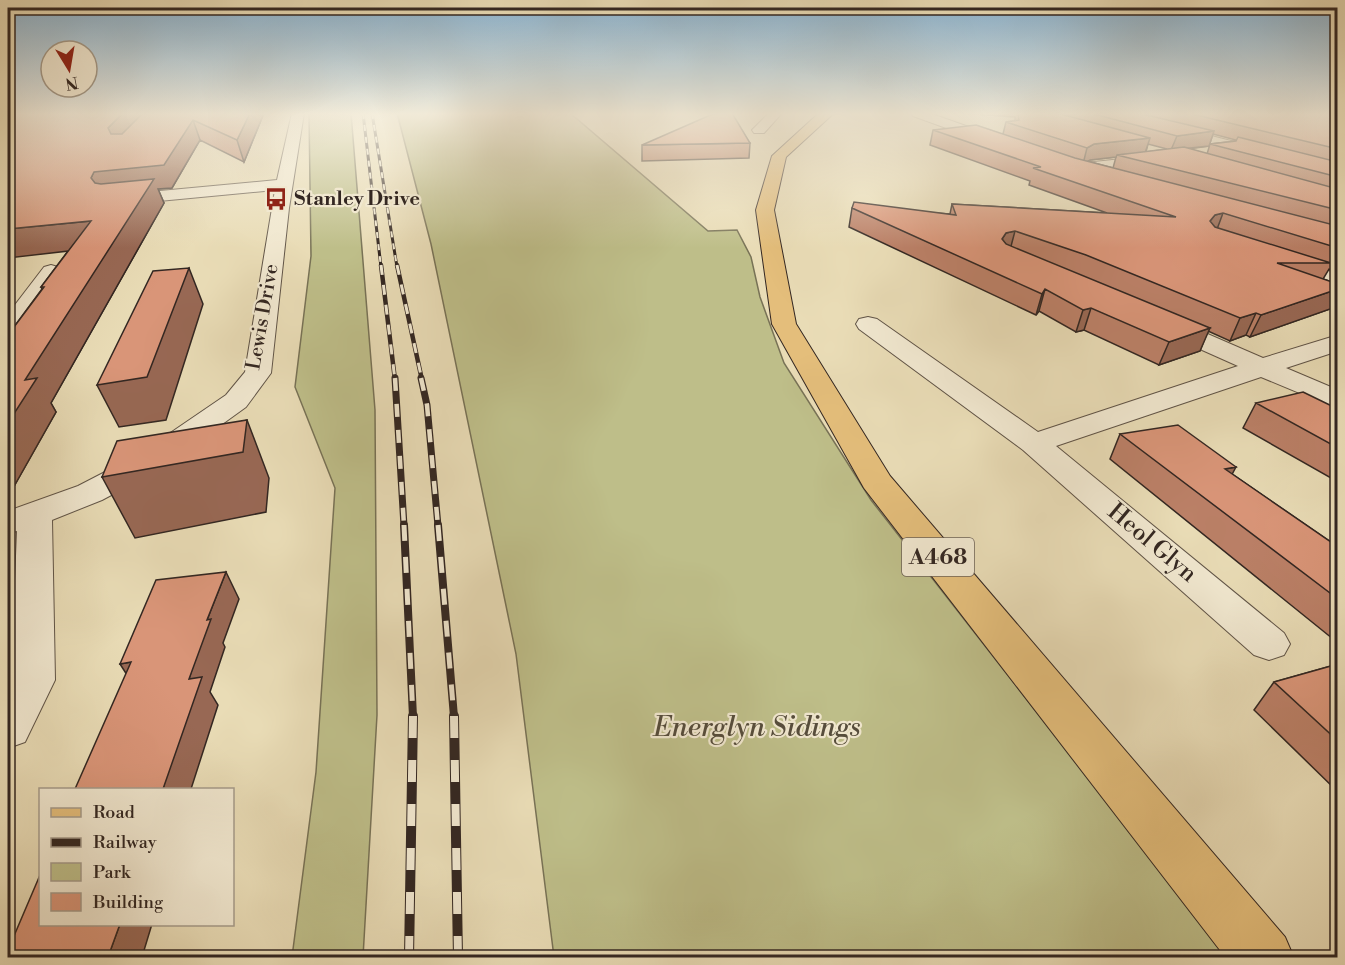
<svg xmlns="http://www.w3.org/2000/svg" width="1345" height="965" viewBox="0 0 1345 965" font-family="'Libre Bodoni',serif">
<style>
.green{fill:#bebe89;stroke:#787256;stroke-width:1.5}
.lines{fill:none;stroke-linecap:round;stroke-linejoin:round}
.street-casing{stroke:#605447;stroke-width:2}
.primary-casing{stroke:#332722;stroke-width:2}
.street{fill:#f1e8d0;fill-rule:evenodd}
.primary{fill:#e4be7b;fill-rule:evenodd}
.rail-far4-casing{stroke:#332722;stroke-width:3}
.rail-far3-casing{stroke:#332722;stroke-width:4.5}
.rail-far2-casing{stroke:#332722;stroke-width:7}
.rail-far1-casing{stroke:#332722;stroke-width:8}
.rail-casing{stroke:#332722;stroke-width:10}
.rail-far4{stroke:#f1e8d0;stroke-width:2;stroke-dasharray:6;stroke-linecap:butt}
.rail-far3{stroke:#f1e8d0;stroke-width:3;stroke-dasharray:10;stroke-linecap:butt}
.rail-far2{stroke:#f1e8d0;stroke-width:4.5;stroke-dasharray:13;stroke-linecap:butt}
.rail-far1{stroke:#f1e8d0;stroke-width:5;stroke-dasharray:16;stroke-linecap:butt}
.rail{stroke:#f1e8d0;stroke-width:8;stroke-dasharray:22;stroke-linecap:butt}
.wall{fill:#bb8067;stroke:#332722;stroke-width:1.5;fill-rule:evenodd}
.shaded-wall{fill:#986854;stroke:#332722;stroke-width:1.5}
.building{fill:#d99578;stroke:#332722;stroke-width:1.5}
.labels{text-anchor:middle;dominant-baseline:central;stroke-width:4.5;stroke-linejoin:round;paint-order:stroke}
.far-poi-label{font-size:20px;font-weight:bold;fill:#332722;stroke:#f1e8d0;text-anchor:start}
.far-street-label{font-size:20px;fill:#332722;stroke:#f1e8d0}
.shield{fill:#f1e8d0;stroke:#6c6156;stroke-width:1.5}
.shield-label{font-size:22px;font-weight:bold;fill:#332722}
.street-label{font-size:24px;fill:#332722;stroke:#f1e8d0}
.near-park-label{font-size:28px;font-style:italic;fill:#564d3c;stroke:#f1e8d0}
</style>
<rect width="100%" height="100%" fill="#e9dcb6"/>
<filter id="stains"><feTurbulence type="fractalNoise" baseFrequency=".00333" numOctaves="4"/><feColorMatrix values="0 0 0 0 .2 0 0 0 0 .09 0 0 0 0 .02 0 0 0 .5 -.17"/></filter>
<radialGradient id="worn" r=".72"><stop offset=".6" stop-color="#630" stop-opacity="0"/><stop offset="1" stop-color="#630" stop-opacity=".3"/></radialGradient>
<path class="green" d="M309,113H351L375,410L377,715L363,957H292L316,772L335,488L295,387L311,256Z
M397,113H570L708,231L737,230L751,257L760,297L784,363L871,500L1228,957H554L516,654L431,244Z"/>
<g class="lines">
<g class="street-casing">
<path id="street" d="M292,113H304L289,208L271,373L246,407L160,469L102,500L52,520L55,680L25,742L8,748V685L11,679L17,531L8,533V511L78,486L138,455L226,395L245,372L275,190L117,205L111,204L108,200L111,196L117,195L277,180Z
M769,113H782L764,133H754L752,130Z
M911,113H929L1006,140L1008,143L1006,146H996L913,116Z
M1100,113H1120L1338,168V178L1102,116Z
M1158,155L1163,156L1165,159L1163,162L1076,174L1068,169L1076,164Z
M1282,256L1338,274V287L1275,266L1272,262L1275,258Z
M51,265L58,267L62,271L17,335L8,337V314L44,267Z
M868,317L877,319L1038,432L1238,366L1155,329L1152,324L1155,319L1164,317L1173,319L1263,358L1338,335V351L1286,368L1338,390V409L1261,377L1056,446L1284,633L1290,644L1284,655L1269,660L1254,655L1023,450L859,329L856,324L859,319Z"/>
</g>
<g class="primary-casing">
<path id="primary" d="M819,113H834L786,157L774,210L796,324L890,476L1285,937L1294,958H1226L864,488L772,324L756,210L772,156Z"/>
</g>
<use href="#street" class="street"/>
<use href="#primary" class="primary"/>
<g class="rail-far4-casing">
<path id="rail-far4" d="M363,113L381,267
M372,113L397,267"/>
</g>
<g class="rail-far3-casing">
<path id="rail-far3" d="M381,265L395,380
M397,265L422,380"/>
</g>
<g class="rail-far2-casing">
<path id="rail-far2" d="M395,378L404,526
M421,378L427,405L438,526"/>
</g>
<g class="rail-far1-casing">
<path id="rail-far1" d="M404,525L413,717
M438,525L454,717"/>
</g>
<g class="rail-casing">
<path id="rail" d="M454,716L458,958
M409,958L413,716"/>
</g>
<use href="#rail-far4" class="rail-far4"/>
<use href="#rail-far3" class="rail-far3"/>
<use href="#rail-far2" class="rail-far2"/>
<use href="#rail-far1" class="rail-far1"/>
<use href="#rail" class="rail"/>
</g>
<path class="wall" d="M8,113H264L244,162L200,140L172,188L158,189L164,203L51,403L56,412L8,497V335L42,289L41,287L68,251Z
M961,113H1338V271L1329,269L1323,279L1338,284V299L1333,308L1250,337L1246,335L1230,341L1208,331L1200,351L1159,365L1084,330L1076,332L1039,311L1036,315L849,227L852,208L950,214L952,204L1107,213L1029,185L1030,181L930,145L933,130L1003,134L1006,122L1015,121V117ZM1213,134L1236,140V141L1210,144L1207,154L1188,149L1209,146ZM1148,144L1167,149L1146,152ZM1116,157L1113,168L1087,161L1090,160Z
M750,143L749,158L642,161V145Z
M1256,403L1338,409V482L1243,428Z
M1120,434L1232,474L1338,547V643L1110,459Z
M1338,664V792L1254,710L1274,682Z"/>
<path class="shaded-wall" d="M123,113H148L116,149L108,128Z
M250,113H264L244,162L237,140Z
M193,120L200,140L172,188L158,189L164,203L51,403L56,412L8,497V423L25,380L104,196L91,178L94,172Z
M1214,131L1209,146L1171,150L1177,136Z
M1150,138L1145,153L1117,155L1116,157L1090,160L1083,164L1087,148L1094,144Z
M1223,213L1216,232L1210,221L1215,215Z
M91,221L103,247L8,258V229Z
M1015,231L1010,250L1002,239L1006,233Z
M189,268L203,304L166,420L119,427L97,385Z
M1045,289L1039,311L1036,315L1042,294Z
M1338,289V299L1333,308L1250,337L1261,315Z
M1091,308L1084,330L1076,332L1083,310Z
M1256,313L1246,335L1230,341L1240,318Z
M1210,328L1200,351L1159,365L1169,342Z
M247,420L269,478L266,512L135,538L102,477Z
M1236,467L1222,493L1225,469Z
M226,572L239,599L223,643L225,647L210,692L218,705L191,789H163L189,679L207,620Z
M131,662L138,692L120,664Z
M120,924H152L142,957H108Z"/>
<path class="building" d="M9,113H123L108,128L111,134H122L143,113H250L237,140L193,120L164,165L94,172L91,178L95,183L101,184L154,179L25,380L37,378L8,423V335L44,287H41L91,221L8,229V114Z
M715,113H732L750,143L642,145Z
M1018,113H1057L1150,138L1094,144L1087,148L1006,122L1019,120Z
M1090,113H1138L1214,131L1177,136Z
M1188,113H1338V149Z
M976,125L1075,158L1338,226V231L1334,233L1338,234V248L1223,213L1215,215L1210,221L1215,227L1331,263H1277L1338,284V289L1261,315L1256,313L1240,318L1086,255L1015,231L1006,233L1002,239L1006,244L1210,328L1169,342L1091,308L1083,310L1045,289L1042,294L852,208L854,202L956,215L952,204L1176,217L1033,168L1041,167L933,130Z
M1238,137L1338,162V177L1210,144L1236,141Z
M1184,147L1338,189V210L1117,155Z
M189,268L147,377L97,385L153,271Z
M1303,392L1338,409V448L1256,403Z
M247,420L243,452L102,477L117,441Z
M1178,425L1236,467L1225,469L1338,547V599L1120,434Z
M226,572L207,620L211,619L189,679L202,677L163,789H75L131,662L120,664L156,580Z
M1338,664V741L1274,682Z
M40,875V924H120L108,957H8V950Z"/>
<linearGradient id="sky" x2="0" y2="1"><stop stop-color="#8ab6d6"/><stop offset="0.46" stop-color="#f5efde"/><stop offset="1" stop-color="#f5efde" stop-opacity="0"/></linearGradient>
<rect width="1345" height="248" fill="url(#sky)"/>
<defs>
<g id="bus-bare" transform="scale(1.8)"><path d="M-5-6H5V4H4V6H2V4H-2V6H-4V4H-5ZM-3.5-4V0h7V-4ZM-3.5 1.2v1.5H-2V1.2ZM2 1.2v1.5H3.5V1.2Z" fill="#8f2418" stroke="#f1e8d0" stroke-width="2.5" paint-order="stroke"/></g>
</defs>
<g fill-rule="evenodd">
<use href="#bus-bare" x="276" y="199"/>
</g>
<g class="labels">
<g class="far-poi-label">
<text x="294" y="199">Stanley Drive</text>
</g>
<g class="far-street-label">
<text transform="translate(263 317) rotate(-80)">Lewis Drive</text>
</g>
<rect class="shield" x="902" y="538" width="72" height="38" rx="4.5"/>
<g class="shield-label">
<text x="938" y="557">A468</text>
</g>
<g class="street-label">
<text transform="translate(1152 543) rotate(40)">Heol Glyn</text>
</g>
<g class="near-park-label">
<text x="757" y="727">Energlyn Sidings</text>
</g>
</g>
<rect width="1345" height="965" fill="none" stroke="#e9dcb6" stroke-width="30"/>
<rect x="9" y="9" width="1327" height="947" fill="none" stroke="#332722" stroke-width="3"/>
<rect x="15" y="15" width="1315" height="935" fill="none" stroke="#332722" stroke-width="1.5"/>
<rect x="39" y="788" width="195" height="138" fill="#f1e8d0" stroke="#a59b8a" stroke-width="1.5"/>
<rect x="51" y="808" width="30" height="9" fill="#e4be7b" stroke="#a59b8a" stroke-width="1.5"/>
<text x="93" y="818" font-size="18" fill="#332722">Road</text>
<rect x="51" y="838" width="30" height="9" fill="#332722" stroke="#a59b8a" stroke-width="1.5"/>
<text x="93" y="848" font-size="18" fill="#332722">Railway</text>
<rect x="51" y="863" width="30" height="18" fill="#bebe89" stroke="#a59b8a" stroke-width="1.5"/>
<text x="93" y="878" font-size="18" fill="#332722">Park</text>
<rect x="51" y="893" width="30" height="18" fill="#d99578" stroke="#a59b8a" stroke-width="1.5"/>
<text x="93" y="908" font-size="18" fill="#332722">Building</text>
<g transform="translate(69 69) rotate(169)"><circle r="28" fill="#f1e8d0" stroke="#a59b8a" stroke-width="1.5"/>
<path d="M0-4.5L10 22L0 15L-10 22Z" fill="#8f2418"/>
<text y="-9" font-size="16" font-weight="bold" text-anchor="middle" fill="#332722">N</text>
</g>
<rect width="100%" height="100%" filter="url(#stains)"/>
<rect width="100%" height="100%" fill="url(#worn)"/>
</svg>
